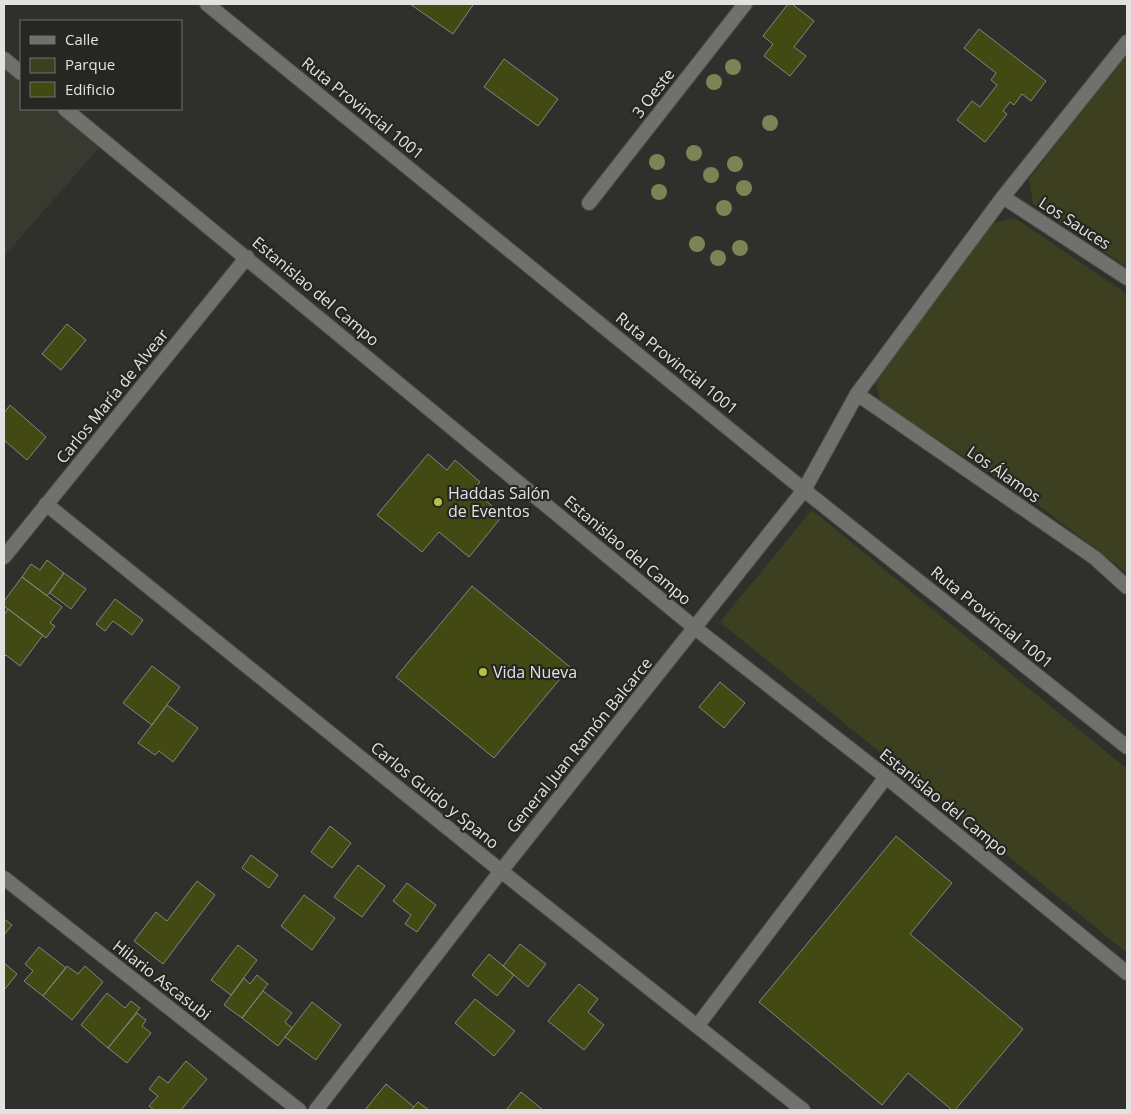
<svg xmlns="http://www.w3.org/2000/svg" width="1131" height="1114" viewBox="0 0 1131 1114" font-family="'Open Sans',sans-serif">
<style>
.built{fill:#383a30}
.green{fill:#3c4021}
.building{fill:#434912;stroke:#858680}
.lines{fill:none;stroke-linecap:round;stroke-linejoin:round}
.minor-casing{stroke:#4c4d49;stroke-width:16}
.tertiary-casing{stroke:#4c4d49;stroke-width:16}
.minor{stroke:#70716c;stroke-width:14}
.tertiary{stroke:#70716c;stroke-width:14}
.tree{fill:#7d8354}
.poi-dot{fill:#b4c24a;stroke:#262622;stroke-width:2}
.labels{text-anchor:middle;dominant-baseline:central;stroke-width:4.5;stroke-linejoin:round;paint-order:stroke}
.street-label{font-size:16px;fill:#e2e3e0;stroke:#262622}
.poi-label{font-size:16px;fill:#e2e3e0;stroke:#262622;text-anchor:start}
</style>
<rect width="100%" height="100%" fill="#2f302b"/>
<path class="built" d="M4,59L21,73V109H65L105,141L4,256Z"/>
<path class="green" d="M1127,52V267L1033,204L1029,179Z
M1015,218L1127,294V573L1033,501L881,403L874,376L993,223Z
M812,510L1127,769V953L720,622Z"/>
<path class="building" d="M410,4H471L473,5L453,34Z
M788,4H792L814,21L794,47L806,56L790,76L764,56L773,44L763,36Z
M979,29L1046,81L1031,101L1022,94L1014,105L1010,102L1003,111L1007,114L985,142L957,120L972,101L980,107L997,85L991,80L996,73L964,48Z
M504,59L558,99L538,126L484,87Z
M67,324L86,340L61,370L42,354Z
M10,405L46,437L27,460L4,440V413Z
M428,454L447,470L455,460L480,482L473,490L503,515L469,557L439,532L422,552L377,515Z
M47,560L64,573L47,596L22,577L31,564L40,570Z
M64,573L86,589L71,609L50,593Z
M22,577L62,607L50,623L55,626L46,638L4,606V601Z
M472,586L570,667L494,758L396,677Z
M115,599L143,620L132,635L113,621L105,631L96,624Z
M8,609L43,635L20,666L6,655L4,657V615Z
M152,666L180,687L152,725L123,703Z
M720,682L745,703L724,728L699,707Z
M167,705L198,728L173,762L159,751L155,755L138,743Z
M330,826L351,843L332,868L311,852Z
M896,836L952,883L910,934L1023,1029L955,1110H952L908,1073L882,1105L759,1002Z
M251,855L278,875L269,888L242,868Z
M358,865L385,886L362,917L334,897Z
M197,881L215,895L163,964L134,941L156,912L167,921Z
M407,883L436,905L417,932L405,924L411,915L393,901Z
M304,895L335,918L312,950L281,926Z
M4,919L12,925L4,935Z
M520,944L546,964L528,987L503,966Z
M238,945L257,960L231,995L211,980Z
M39,947L66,968L43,996L24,981L33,971L25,964Z
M489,954L514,975L497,996L472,975Z
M4,963L17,974L4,990Z
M67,966L78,974L85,966L103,982L72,1020L43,996Z
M257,975L268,984L242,1018L224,1005L244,978L250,984Z
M579,984L598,999L588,1012L604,1025L584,1050L548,1021Z
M263,991L292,1013L285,1022L292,1028L278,1046L242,1018Z
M107,993L125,1008L131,1001L140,1008L108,1048L81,1025Z
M475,999L515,1031L494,1056L455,1023Z
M312,1002L341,1025L316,1060L285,1037Z
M137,1013L146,1020L142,1026L151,1033L127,1063L108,1048Z
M186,1061L207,1079L181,1110H154L149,1106L158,1096L149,1089L159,1076L168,1083Z
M386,1084L414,1107L411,1110H365Z
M521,1092L543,1110H506Z
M418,1102L429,1110H411Z"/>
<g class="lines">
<g class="minor-casing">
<path id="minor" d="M1127,42L1003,197L857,394L1095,558L1127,587
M4,59L21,73
M65,109L695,628L886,777L1127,973
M1003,197L1127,278
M589,203L745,4
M46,504L501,871L803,1110
M4,557L247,257
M4,878L299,1110
M698,1025L886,777"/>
</g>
<g class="tertiary-casing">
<path id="tertiary" d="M207,4L804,490L1127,747
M316,1110L501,871L804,490L857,394"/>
</g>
<use href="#minor" class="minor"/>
<use href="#tertiary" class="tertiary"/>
</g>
<g class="tree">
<circle cx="733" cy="67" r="8"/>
<circle cx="714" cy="82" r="8"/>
<circle cx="770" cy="123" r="8"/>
<circle cx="694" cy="153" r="8"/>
<circle cx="657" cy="162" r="8"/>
<circle cx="735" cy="164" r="8"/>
<circle cx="711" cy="175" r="8"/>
<circle cx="744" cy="188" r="8"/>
<circle cx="659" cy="192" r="8"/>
<circle cx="724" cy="208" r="8"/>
<circle cx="697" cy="244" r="8"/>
<circle cx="740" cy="248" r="8"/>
<circle cx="718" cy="258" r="8"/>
</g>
<g class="poi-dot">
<circle cx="438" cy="502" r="5"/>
<circle cx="483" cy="672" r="5"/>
</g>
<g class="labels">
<g class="street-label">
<text transform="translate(653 93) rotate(-52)">3 Oeste</text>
<text transform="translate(363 108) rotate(39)">Ruta Provincial 1001</text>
<text transform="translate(1075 223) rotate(33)">Los Sauces</text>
<text transform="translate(316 291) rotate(40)">Estanislao del Campo</text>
<text transform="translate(677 363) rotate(39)">Ruta Provincial 1001</text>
<text transform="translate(112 396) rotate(-51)">Carlos María de Alvear</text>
<text transform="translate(1004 474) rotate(35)">Los Álamos</text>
<text transform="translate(628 550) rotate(40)">Estanislao del Campo</text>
<text transform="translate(992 617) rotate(39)">Ruta Provincial 1001</text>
<text transform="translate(579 745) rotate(-51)">General Juan Ramón Balcarce</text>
<text transform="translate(435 795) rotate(39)">Carlos Guido y Spano</text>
<text transform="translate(944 802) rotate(39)">Estanislao del Campo</text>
<text transform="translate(162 980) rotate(38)">Hilario Ascasubi</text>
</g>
<g class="poi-label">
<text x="448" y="493">Haddas Salón<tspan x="448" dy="18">de Eventos</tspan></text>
<text x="493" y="672">Vida Nueva</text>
</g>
</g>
<rect width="1131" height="1114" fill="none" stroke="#e2e3e0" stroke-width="10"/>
<rect x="20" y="20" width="162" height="90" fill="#262622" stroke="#71726e"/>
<rect x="30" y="36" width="25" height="8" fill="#70716c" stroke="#71726e"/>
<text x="65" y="45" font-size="15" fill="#e2e3e0">Calle</text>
<rect x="30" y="58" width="25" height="15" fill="#3c4021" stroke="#71726e"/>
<text x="65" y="70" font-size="15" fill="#e2e3e0">Parque</text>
<rect x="30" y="82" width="25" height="15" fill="#434912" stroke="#71726e"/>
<text x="65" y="95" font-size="15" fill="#e2e3e0">Edificio</text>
</svg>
